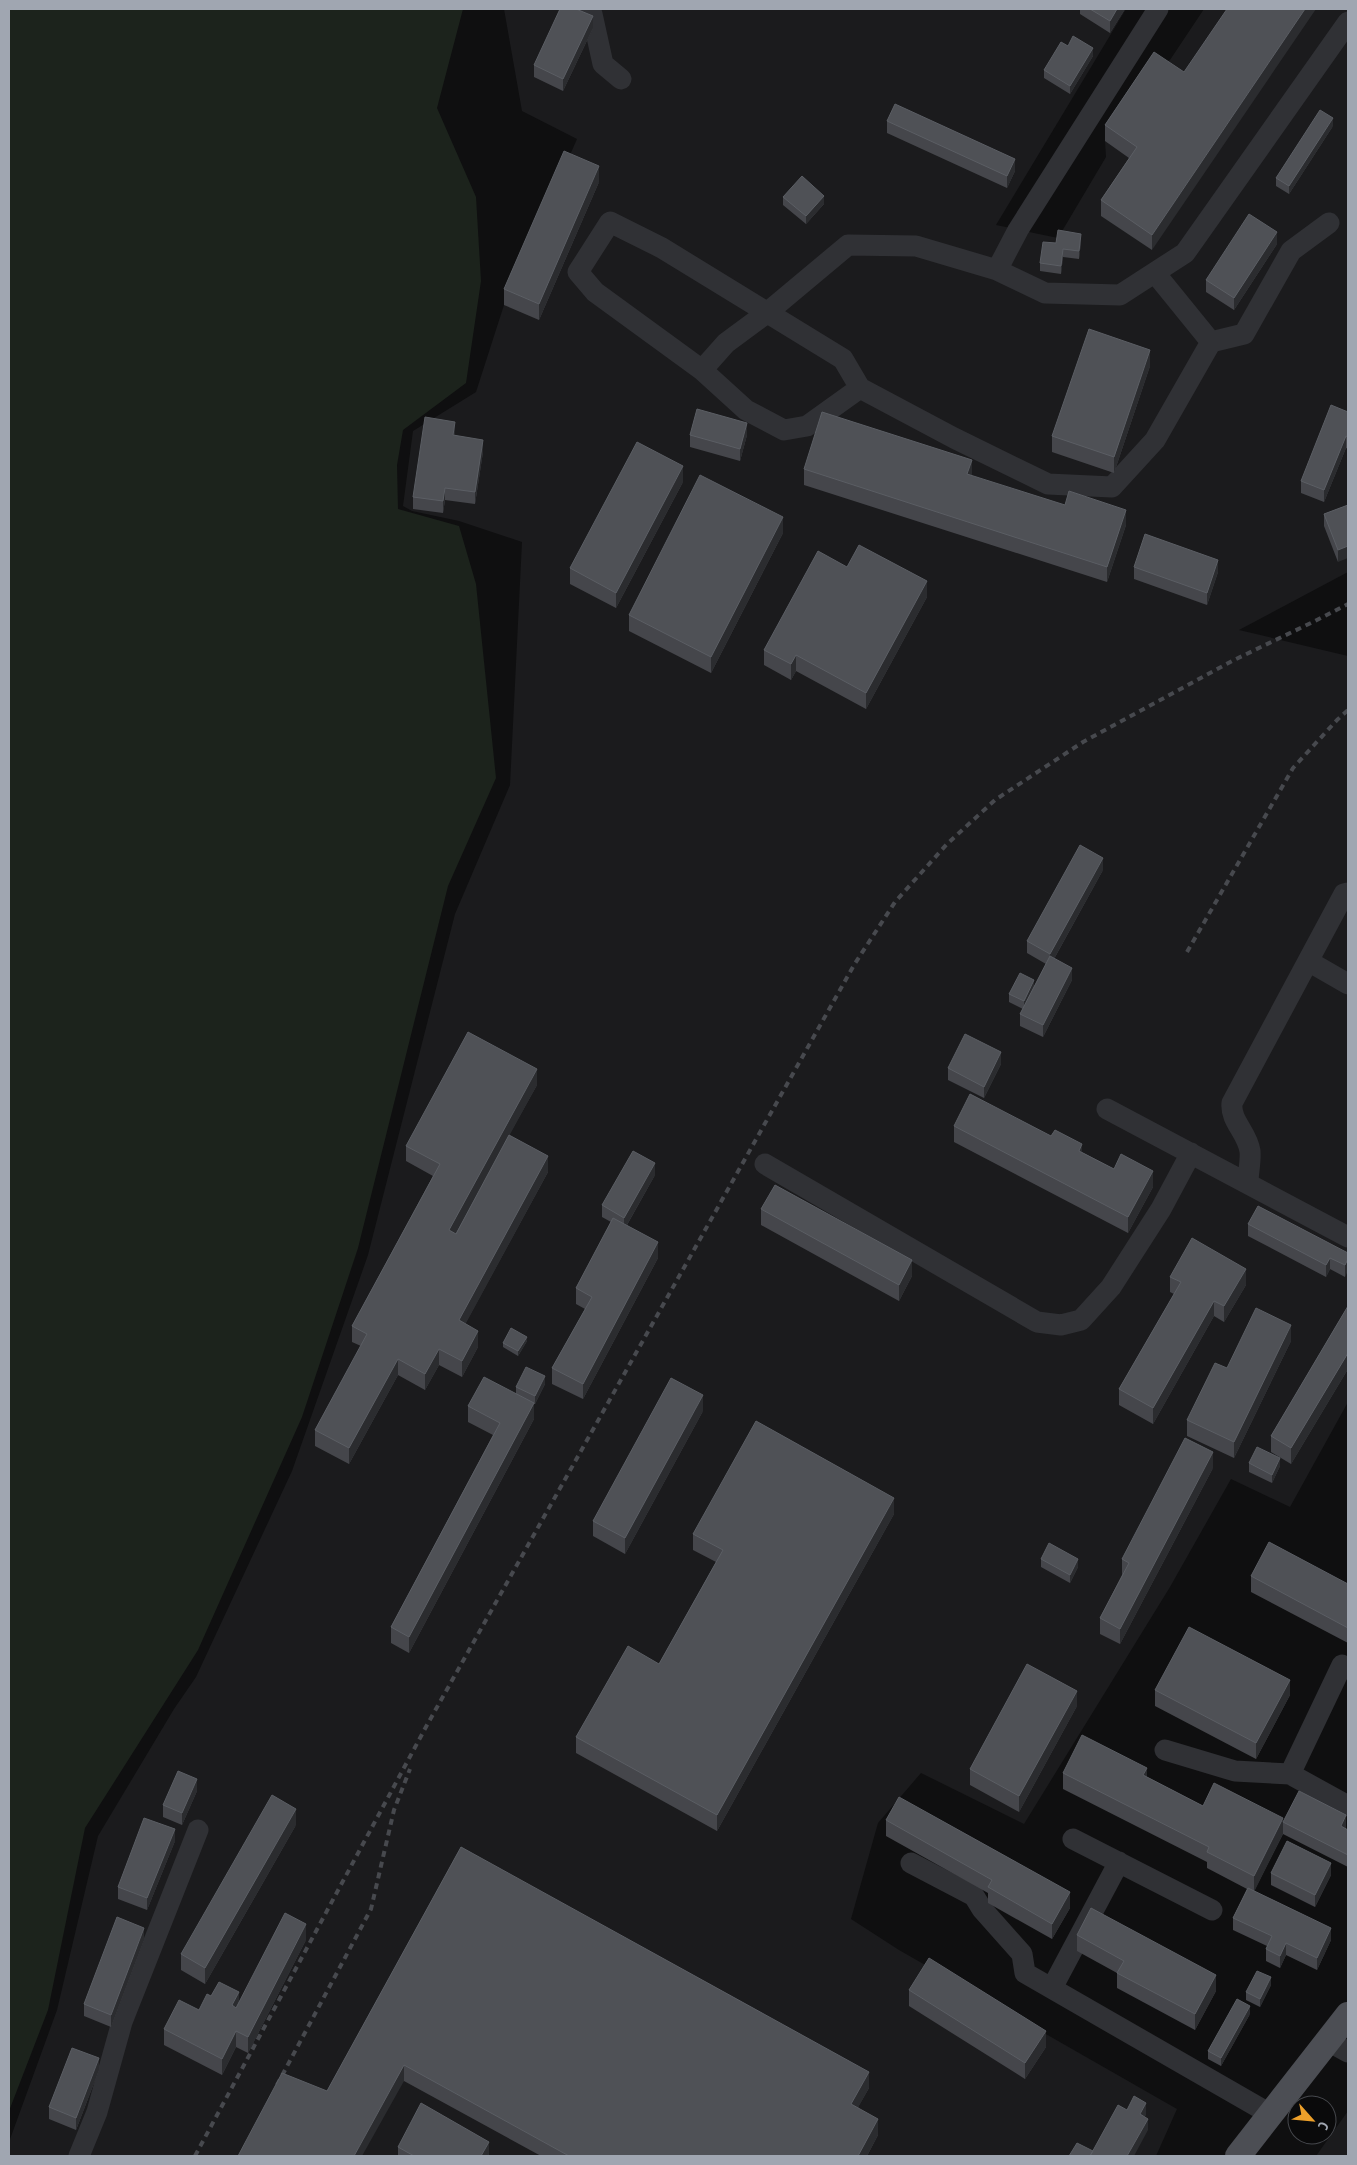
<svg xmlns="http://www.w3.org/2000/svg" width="1357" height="2165" viewBox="0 0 1357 2165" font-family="'PT Sans Narrow',sans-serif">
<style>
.built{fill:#1b1b1d}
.green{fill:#1c231c}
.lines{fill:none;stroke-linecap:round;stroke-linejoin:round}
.minor{stroke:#303135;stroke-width:21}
.major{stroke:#4c4e54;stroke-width:26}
.rail{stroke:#47494e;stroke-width:4;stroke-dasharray:6 5;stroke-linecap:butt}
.wall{fill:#45464b}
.shaded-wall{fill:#2b2c2f}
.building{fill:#4f5156;stroke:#5b5e64}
</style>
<rect width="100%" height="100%" fill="#0f0f10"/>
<path class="built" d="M504,9H1126L996,225L1058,238L1106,157L1105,141L1154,68L1170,60L1204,9H1348V572L1239,630L1348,656V1402L1290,1507L1231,1479L1170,1587L1024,1824L921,1773L878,1823L851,1919L899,1950L1177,2109L1156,2156H9V2142L57,2010L98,1836L174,1709L196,1677L292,1471L368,1255L455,914L510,785L522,542L459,521L412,511L403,506L413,431L476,392L504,305L577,139L522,111Z
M1348,2111V2156H1315H1316Z"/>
<path class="green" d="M9,9H463L437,108L476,197L481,281L466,383L403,430L397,465L398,509L459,526L476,584L496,778L448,886L358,1248L302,1417L198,1650L85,1828L48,2010L9,2111Z"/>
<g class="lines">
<path class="minor" d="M587,9L592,14L603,64L621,79
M997,270L1018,230L1158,9
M1211,342L1244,334L1291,251L1329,223
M702,370L726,343L768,312L848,245L916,246L997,270L1045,293L1120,295L1185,253L1348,22
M860,388L807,426L784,430L746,410L702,370L595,292L578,272L610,222L662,248L843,359L860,388L954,438L1048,484L1112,487L1155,440L1211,342L1155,273
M1308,961L1348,984
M1107,1109L1348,1237
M765,1164L1037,1322L1061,1325L1081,1320L1111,1287L1161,1209L1191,1153
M1248,1183C1248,1173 1251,1161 1250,1151C1247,1132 1230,1121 1232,1103L1344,894L1348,893
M1348,1669L1342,1665L1290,1774L1348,1806
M1165,1750L1235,1771L1290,1774
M1073,1839L1212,1910
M911,1863L974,1896L982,1909L1022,1954L1025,1973L1270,2114
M1052,1988L1119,1862
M1328,2041L1348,2052
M79,2156L97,2112L122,2022L198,1830"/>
<path class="major" d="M1238,2156L1348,2015"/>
<path class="rail" d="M1187,952L1293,768L1337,720L1348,710
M277,2085L371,1909L394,1810L410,1769
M195,2156L427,1725L854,965L895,902L947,844L995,800L1083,742L1234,660L1315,621L1348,604"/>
</g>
<path class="wall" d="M1080,9H1125L1110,33L1080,14Z
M593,28L563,91L534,77V65Z
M1068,46L1093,56L1070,94L1044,78V70Z
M1154,52L1152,250L1101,216V200L1129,158L1105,141V125Z
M887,121L1015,171L1007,188L887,133Z
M1333,126L1289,194L1276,186V178Z
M599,182L539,320L504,305V289Z
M783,197L824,204L806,224L783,205Z
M1081,242L1079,259L1063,257L1061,274L1040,271V263L1056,243Z
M1277,244L1234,310L1206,292V280Z
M1150,366L1114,473L1052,452V436Z
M1348,412V449L1346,448L1324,502L1301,493V481Z
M455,435L483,452L475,504L445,500L443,513L413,509V497Z
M690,435H747L740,461L690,447Z
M804,469L1126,525L1107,582L804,485Z
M683,482L616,608L570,584V568Z
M1348,505L1338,562L1324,526V514Z
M783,533L711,673L629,631V615Z
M847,567L927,597L866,709L796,671L791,680L764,665V650Z
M1134,567L1218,572L1207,605L1134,579Z
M1103,870L1054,959L1072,980L1043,1037L1020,1026V1014L1023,1009L1009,1002V994L1034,987L1046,964L1027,953V941Z
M1001,1064L984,1098L948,1080V1068Z
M537,1085L509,1135L548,1172L465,1324L478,1347L462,1377L439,1365L425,1390L398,1375L349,1464L315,1446V1430L361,1346L352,1342V1326L433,1176L406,1161V1146Z
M954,1126L1051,1136L1114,1169L1153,1187L1128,1233L954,1142Z
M655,1175L627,1225L658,1258L583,1399L552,1384V1368L585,1309L576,1304V1288L611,1222L602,1217V1205Z
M761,1209L912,1276L899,1301L761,1225Z
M1248,1224L1348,1253L1345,1277L1330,1269L1326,1277L1248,1236Z
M1170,1277L1246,1285L1224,1322L1214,1316L1153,1424L1119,1405V1389L1174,1294L1170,1292Z
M1348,1306V1369L1291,1464L1271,1452V1436Z
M527,1341L518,1356L503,1347V1343Z
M1291,1341L1234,1458L1187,1436V1420L1227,1368Z
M545,1384L535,1404H534V1419L409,1653L391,1643V1627L493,1435L468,1422V1406L516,1394V1387Z
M703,1411L625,1554L593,1536V1521Z
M1249,1463L1280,1466L1272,1483L1249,1472Z
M1213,1468L1120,1644L1100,1634V1618L1122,1575V1559Z
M894,1514L717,1831L576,1753V1737L659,1664L716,1562L693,1550V1534Z
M1041,1559L1078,1567L1070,1583L1041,1567Z
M1251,1576L1348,1584V1643L1251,1592Z
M1155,1690L1290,1695L1256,1759L1155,1706Z
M1077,1706L1019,1812L970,1785V1769Z
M1063,1773L1147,1777L1203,1806L1283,1822L1346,1827L1345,1829L1348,1830V1867L1283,1834L1254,1891L1331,1940L1317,1970L1286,1955L1280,1968L1266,1961V1949L1267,1946L1233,1930V1918L1247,1889L1207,1868V1862L1063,1789Z
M197,1791L182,1825L163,1817V1805Z
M886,1820L1070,1908L1052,1939L988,1903V1893L886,1836Z
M296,1825L205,1984L181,1970V1954Z
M175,1841L147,1910L118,1899V1887Z
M461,1847L869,2088L858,2107L878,2135L867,2156H541L404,2081L327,2091Z
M1271,1873L1331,1875L1315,1907L1271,1885Z
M1077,1935L1216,1991L1195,2030L1117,1988V1973L1077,1951Z
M144,1940L111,2027L84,2016V2004Z
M306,1940L248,2053L236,2047L222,2075L164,2045V2029L199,2010L211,1996L239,2003Z
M1271,1985L1260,2007L1246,2000V1992Z
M909,1990L1046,2047L1025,2079L909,2006Z
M1250,2014L1221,2066L1208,2059V2051Z
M99,2070L76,2130L49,2119V2107Z
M398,2147L489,2154L488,2156H398Z"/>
<path class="shaded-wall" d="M1117,9H1125L1110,33V21Z
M1305,9H1316L1152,250V235Z
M593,16V28L563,91V79Z
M1093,48V56L1070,94V86Z
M1333,118V126L1289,194V186Z
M1015,159V171L1007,188V176Z
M599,166V182L539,320V304Z
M824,196V204L806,224V216Z
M1277,232V244L1234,310V298Z
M1081,234V242L1079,259V251Z
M1063,249V257L1061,274V266Z
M1150,350V366L1114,473V457Z
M455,422V434L453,447V435Z
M747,423V435L740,461V449Z
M1346,436V448L1324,502V490Z
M483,440V452L475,504V492Z
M972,460V476L967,474Z
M683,466V482L616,608V593Z
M445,488V500L443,513V501Z
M1126,510V525L1107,582V567Z
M783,517V533L711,673V657Z
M1348,546V558L1338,562V550Z
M1218,560V572L1207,605V593Z
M927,581V597L866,709V693Z
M796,655V671L791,680V664Z
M1103,858V870L1050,966V954Z
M1072,968V980L1043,1037V1025Z
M1034,980V988L1024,1009V1001Z
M1001,1052V1064L984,1098V1087Z
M537,1069V1085L449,1246V1230Z
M1082,1144V1160L1079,1151Z
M548,1156V1172L459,1336V1320Z
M655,1163V1175L624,1230V1218Z
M1153,1171V1187L1128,1233V1217Z
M658,1242V1258L583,1399V1384Z
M1330,1258V1269L1326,1277V1265Z
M1348,1259V1271L1345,1277V1265Z
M912,1260V1276L899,1301V1285Z
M1246,1269V1285L1224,1322V1306Z
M1214,1301V1316L1153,1424V1408Z
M1291,1325V1341L1234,1458V1442Z
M478,1331V1347L462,1377V1361Z
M527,1337V1341L518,1356V1351Z
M439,1349V1365L425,1390V1374Z
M1348,1353V1369L1291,1464V1448Z
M398,1359V1375L349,1464V1448Z
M545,1376V1384L535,1404V1396Z
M703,1395V1411L625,1554V1538Z
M534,1403V1419L409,1653V1637Z
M1213,1452V1468L1120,1644V1629Z
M1280,1458V1466L1272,1483V1475Z
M894,1498V1514L717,1831V1815Z
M1078,1559V1567L1070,1583V1575Z
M1290,1680V1695L1256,1759V1743Z
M1077,1691V1706L1019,1812V1796Z
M1147,1768V1784L1143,1775Z
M197,1779V1791L182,1825V1813Z
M296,1809V1825L205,1984V1968Z
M1346,1815V1827L1341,1838V1826Z
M1283,1818V1834L1254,1892V1876Z
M175,1829V1841L147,1910V1898Z
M1331,1863V1875L1315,1907V1895Z
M1070,1892V1908L1052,1939V1924Z
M306,1924V1940L248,2053V2037Z
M144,1928V1940L111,2027V2015Z
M1331,1928V1940L1317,1970V1958Z
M1286,1943V1955L1280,1968V1956Z
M1216,1975V1991L1195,2030V2014Z
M1271,1977V1985L1260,2007V1999Z
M239,1992V2008L232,2021V2005Z
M1250,2006V2014L1221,2066V2058Z
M236,2031V2047L222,2075V2059Z
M1046,2031V2047L1025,2079V2063Z
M99,2058V2070L76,2130V2118Z
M404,2065V2081L362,2156H354Z
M869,2072V2088L851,2120V2104Z
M1146,2103V2115L1140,2126V2114Z
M878,2119V2135L867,2156H858Z
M1148,2119V2130L1134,2156H1127Z
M489,2142V2154L488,2156H481Z"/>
<path class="building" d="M560,9H576L593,16L563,79L534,65Z
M1090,9H1117L1110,21Z
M1227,9H1305L1152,235L1101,200L1137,147L1105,125L1154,52L1184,72Z
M1073,36L1093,48L1070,86L1044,70L1061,42L1068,46Z
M895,104L1015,159L1007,176L887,121Z
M1320,110L1333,118L1289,186L1276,178Z
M564,151L599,166L539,304L504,289Z
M802,176L824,196L806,216L783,197Z
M1249,214L1277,232L1234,298L1206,280Z
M1058,230L1081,234L1079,251L1063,249L1061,266L1040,263L1043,242L1056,243Z
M1089,329L1150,350L1114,457L1052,436Z
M1331,405L1348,412V437L1346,436L1324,490L1301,481Z
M697,409L747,423L740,449L690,435Z
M822,412L972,460L967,474L1065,505L1069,491L1126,510L1107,567L804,469Z
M425,417L455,422L453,435L483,440L475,492L445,488L443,501L413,497Z
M637,442L683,466L616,593L570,568Z
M700,475L783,517L711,657L629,615Z
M1348,505V546L1338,550L1324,514Z
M1145,534L1218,560L1207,593L1134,567Z
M859,545L927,581L866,693L796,655L791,664L764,650L818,551L847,567Z
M1080,845L1103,858L1050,954L1027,941Z
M1050,956L1072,968L1043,1025L1020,1014Z
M1020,973L1034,980L1024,1001L1009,994Z
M468,1032L537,1069L449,1230L456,1234L509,1135L548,1156L459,1320L478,1331L462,1361L439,1349L425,1374L398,1359L349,1448L315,1430L367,1334L352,1326L440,1164L406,1146Z
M965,1034L1001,1052L984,1087L948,1068Z
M970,1094L1051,1136L1055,1130L1082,1144L1079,1151L1114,1169L1121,1154L1153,1171L1128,1217L954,1126Z
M633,1151L655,1163L624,1218L602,1205Z
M775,1185L912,1260L899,1285L761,1209Z
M1258,1206L1348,1253V1259L1345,1265L1330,1258L1326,1265L1248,1224Z
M613,1218L658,1242L583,1384L552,1368L592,1297L576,1288Z
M1192,1238L1246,1269L1224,1306L1214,1301L1153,1408L1119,1389L1181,1282L1170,1277Z
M1348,1306V1353L1291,1448L1271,1436Z
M1256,1308L1291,1325L1234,1442L1187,1420L1215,1363L1227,1368Z
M511,1328L527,1337L518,1351L503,1343Z
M526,1367L545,1376L535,1396L516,1387Z
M484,1377L534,1403L409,1637L391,1627L500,1423L468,1406Z
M671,1378L703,1395L625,1538L593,1521Z
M756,1421L894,1498L717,1815L576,1737L628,1646L659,1664L723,1550L693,1534Z
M1185,1438L1213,1452L1120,1629L1100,1618L1129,1563L1122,1559Z
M1257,1447L1280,1458L1272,1475L1249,1463Z
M1269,1542L1348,1584V1628L1251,1576Z
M1049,1543L1078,1559L1070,1575L1041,1559Z
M1189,1627L1290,1680L1256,1743L1155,1690Z
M1027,1664L1077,1691L1019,1796L970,1769Z
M1082,1735L1147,1768L1143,1775L1203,1806L1214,1783L1283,1818L1254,1876L1207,1852L1209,1847L1063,1773Z
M178,1771L197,1779L182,1813L163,1805Z
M1299,1791L1346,1815L1341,1826L1348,1830V1855L1283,1822Z
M272,1795L296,1809L205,1968L181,1954Z
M899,1797L1070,1892L1052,1924L988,1887L992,1880L886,1820Z
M144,1818L175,1829L147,1898L118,1887Z
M1287,1841L1331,1863L1315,1895L1271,1873Z
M461,1847L869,2072L851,2104L878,2119L858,2156H569L404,2065L354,2156H238L282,2073L327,2091Z
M1248,1888L1331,1928L1317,1958L1286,1943L1280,1956L1266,1949L1272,1936L1233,1918Z
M1091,1908L1216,1975L1195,2014L1117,1973L1124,1961L1077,1935Z
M285,1913L306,1924L248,2037L236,2031L222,2059L164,2029L179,2000L199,2010L207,1994L211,1996L219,1982L239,1992L232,2005L236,2008Z
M117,1917L144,1928L111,2015L84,2004Z
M929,1958L1046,2031L1025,2063L909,1990Z
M1257,1971L1271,1977L1260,1999L1246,1992Z
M1237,1999L1250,2006L1221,2058L1208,2051Z
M72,2048L99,2058L76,2118L49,2107Z
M1134,2096L1146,2103L1140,2114L1148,2119L1127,2156H1090L1118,2105L1127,2110Z
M421,2103L489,2142L481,2156H414L398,2147Z
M1077,2143L1093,2151L1090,2156H1069Z"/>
<rect width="1357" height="2165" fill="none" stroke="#a0a6b1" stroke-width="20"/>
<g transform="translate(1312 2120) rotate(117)"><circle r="24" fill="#0a0a0b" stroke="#46484d"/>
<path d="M0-4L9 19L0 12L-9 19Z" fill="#eda02a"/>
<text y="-8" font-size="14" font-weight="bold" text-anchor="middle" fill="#a0a6b1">С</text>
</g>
</svg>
